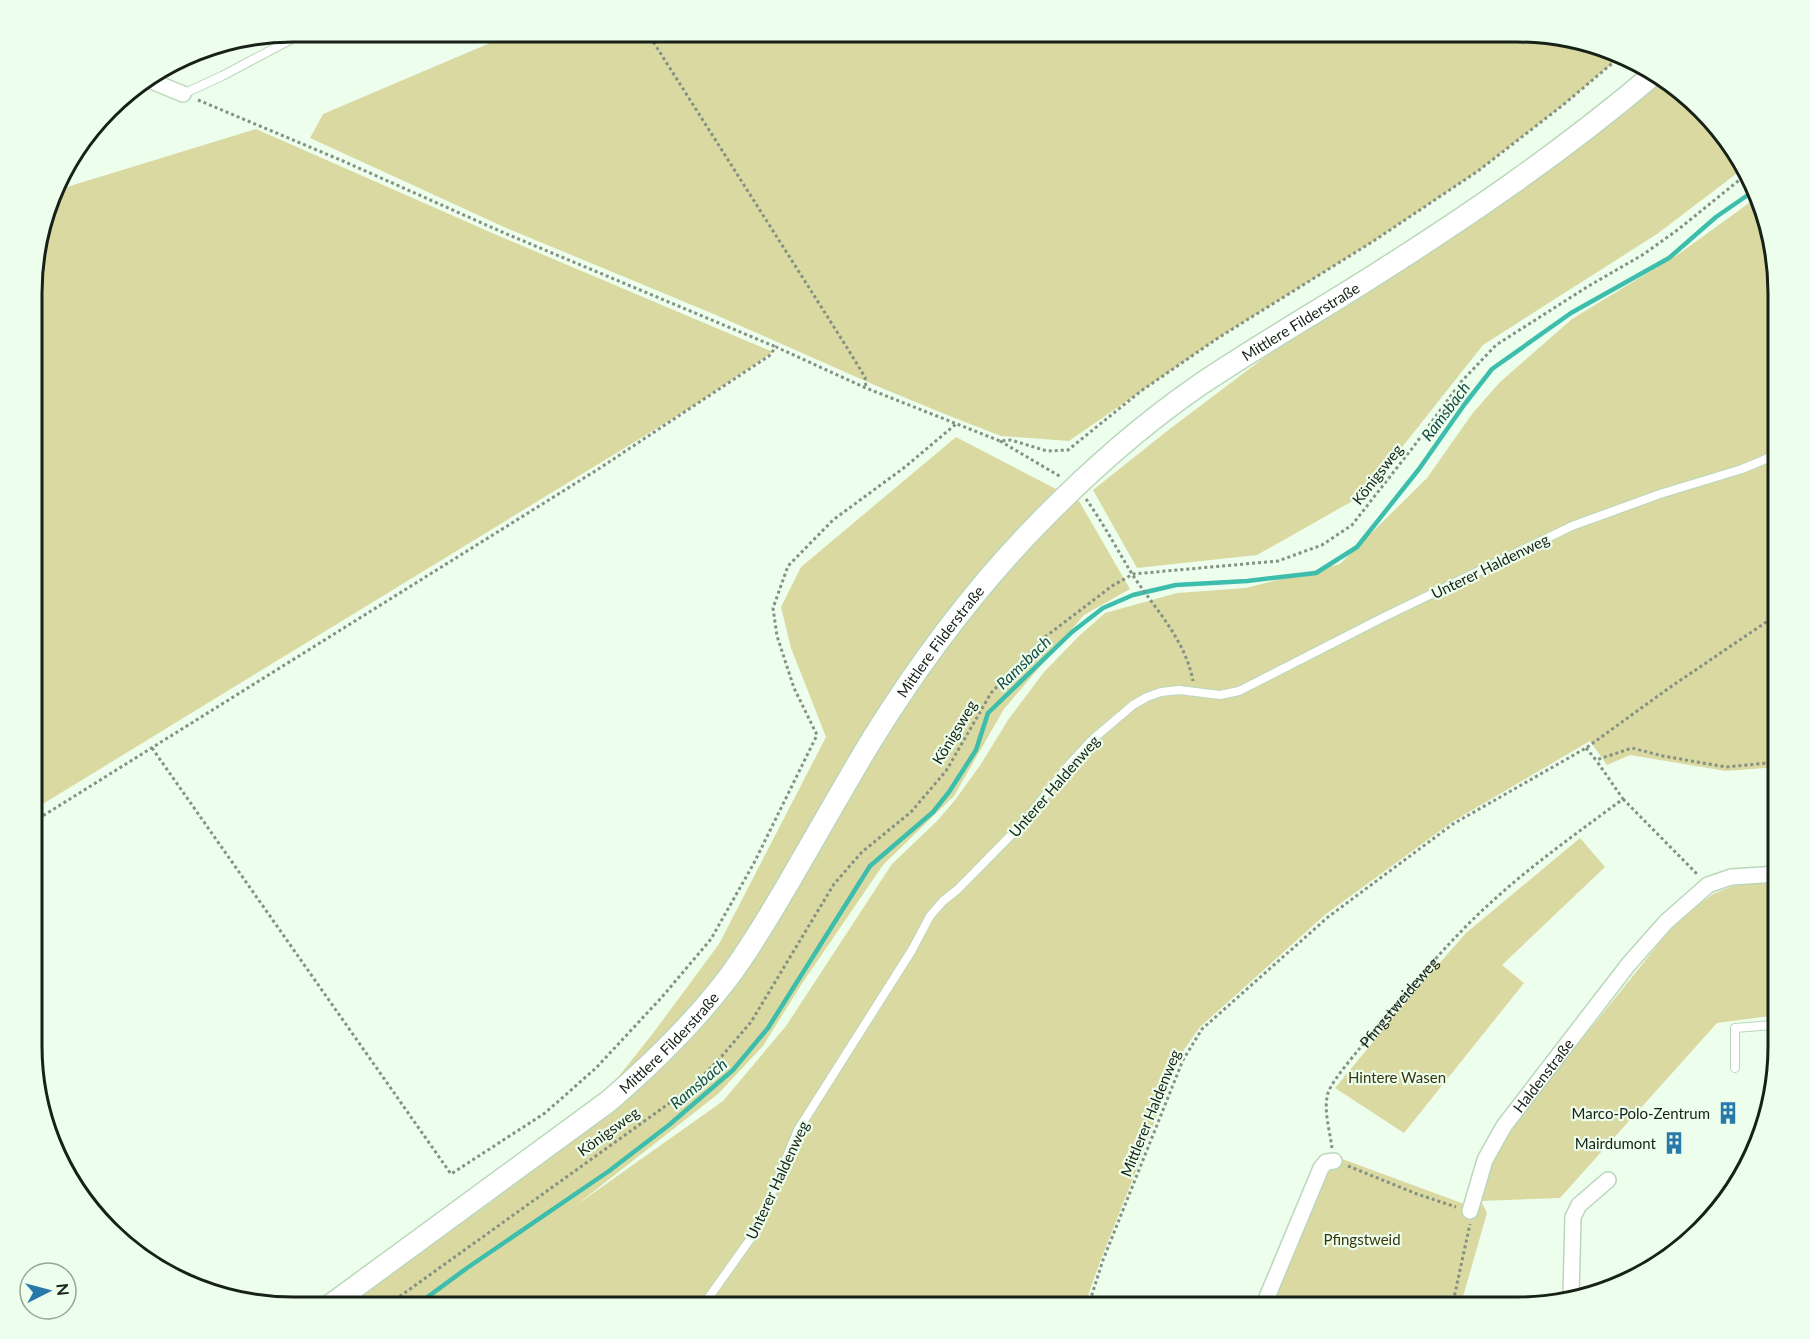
<svg xmlns="http://www.w3.org/2000/svg" width="1810" height="1339" viewBox="0 0 1810 1339" font-family="Lato,sans-serif">
<style>
.green{fill:#dad9a1}
.lines{fill:none;stroke-linecap:round;stroke-linejoin:round}
.stream{stroke:#3dbdac;stroke-width:4.5}
.service-casing{stroke:#bbd7bb;stroke-width:10}
.minor-casing{stroke:#bbd7bb;stroke-width:18}
.secondary-casing{stroke:#bbd7bb;stroke-width:24}
.path{stroke:#849184;stroke-width:3;stroke-dasharray:3 3;stroke-linecap:butt}
.service{stroke:#fff;stroke-width:8}
.minor{stroke:#fff;stroke-width:15}
.secondary{stroke:#fff;stroke-width:21}
.labels{text-anchor:middle;dominant-baseline:central;stroke-width:4.5;stroke-linejoin:round;paint-order:stroke}
.street-label{font-size:15px;fill:#172117;stroke:#edfeed}
.park-label{font-size:15px;fill:#37360f;stroke:#edfeed}
.poi-label{font-size:15px;fill:#172117;stroke:#edfeed;text-anchor:end}
.water-label{font-size:16px;font-style:italic;fill:#164b44;stroke:#edfeed}
.rim{fill:none;stroke:#172117;stroke-width:3}
</style>
<rect width="100%" height="100%" fill="#edfeed"/>
<path class="green" d="M516,32H1534L1617,51L1622,55L1563,105L1478,171L1372,242L1218,338L1069,441L1001,436L947,415L872,384L716,315L504,227L310,138L323,114Z
M1659,77L1689,96L1744,168L1657,234L1483,345L1365,494L1257,555L1137,568L1093,490L1167,431L1265,357L1558,164Z
M256,129L499,236L773,352L690,408L33,810L34,259L57,190Z
M1756,198L1778,293V767L1726,771L1630,755L1607,765L1590,741L1452,822L1326,914L1200,1027L1179,1057L1136,1171L1101,1259L1084,1307H347L539,1167L619,1076L654,1032L719,944L826,737L791,648L781,607L801,567L956,437L1079,501L1130,589L1084,615L1004,709L954,796L883,865L801,985L763,1046L718,1094L575,1206L723,1101L786,1026L892,864L938,820L955,800L981,764L1008,720L1044,672L1079,636L1105,613L1177,593L1246,588L1340,564L1427,478L1472,414L1499,383L1572,319L1680,253Z
M1580,838L1605,867L1502,965L1524,983L1404,1133L1335,1088L1421,984L1466,933Z
M1765,882L1778,884V1015L1717,1023L1560,1198L1481,1201L1487,1213L1460,1307H1255L1319,1161L1326,1153L1467,1205L1514,1124L1677,921L1713,894L1740,883Z"/>
<g class="lines">
<path class="stream" d="M414,1307L467,1268L609,1171L669,1125L733,1070L768,1028L870,866L933,812L949,792L976,750L988,713L1072,632L1103,608L1133,595L1176,585L1247,581L1316,573L1357,547L1419,469L1464,405L1492,369L1571,313L1669,258L1716,217L1755,190"/>
<g class="service-casing">
<path id="service" d="M183,94L222,76L305,32
M1776,1025H1773V1064H1778
M1735,1068V1028L1773,1025
M702,1307L751,1238L763,1215L798,1130L912,950L930,916L943,901L957,890L1026,820L1068,766L1093,739L1133,705L1147,697L1161,692L1179,690L1220,695L1239,691L1384,617L1572,526L1660,494L1742,469L1778,454"/>
</g>
<g class="minor-casing">
<g id="minor">
<path d="M149,80L183,94"/>
<path id="s2" d="M1470,1211L1485,1160L1504,1126L1628,965L1666,922L1708,885L1731,877L1778,874"/>
<path d="M1571,1295L1573,1217L1579,1205L1608,1180"/>
<path d="M1263,1307L1321,1168L1326,1162L1334,1161"/>
</g>
</g>
<g class="secondary-casing">
<g id="secondary">
<path id="s3" d="M328,1307L609,1101C653,1063 693,1024 728,978C752,946 772,911 792,877C818,832 844,786 871,741C918,665 972,592 1034,528C1084,476 1139,427 1198,386C1250,351 1303,320 1356,287C1461,221 1560,154 1654,74"/>
</g>
</g>
<g class="path">
<path d="M647,32L846,346L865,377L866,388"/>
<path d="M198,100L343,161L502,232L776,347"/>
<path d="M1000,441L1061,477"/>
<path d="M1086,499C1103,523 1117,549 1132,574C1155,609 1185,639 1193,681"/>
<path d="M152,748L451,1174L545,1113L596,1068L662,997L711,939L754,863L817,735L794,688L777,636L773,608L788,566L833,520L905,467L956,424"/>
<path d="M1586,748L1596,760L1632,748L1663,756L1726,767L1778,762"/>
<path d="M1623,799L1698,875"/>
<path d="M33,822L600,468L769,356L776,347L866,388L1000,441L1011,440L1047,451L1068,450L1141,391L1218,338L1372,242L1478,171L1563,105L1622,55"/>
<path id="s1" d="M1332,1148C1330,1131 1323,1110 1328,1093C1332,1080 1361,1047 1371,1035C1408,990 1445,945 1487,906C1529,867 1577,833 1623,799L1596,760"/>
<path d="M1348,1166L1417,1194L1456,1207"/>
<path d="M385,1307L692,1087L722,1056L751,1022L834,884L862,852L911,812L946,771L991,693L1045,637L1112,586L1133,574L1278,561L1322,545L1352,525L1414,446L1461,382L1496,345L1587,287L1644,254L1680,228L1748,173"/>
<path d="M1088,1307L1103,1260L1183,1060L1202,1029L1328,917L1453,824L1586,748L1669,688L1778,614"/>
<path d="M1452,1307L1470,1224"/>
</g>
<use href="#service" class="service"/>
<use href="#minor" class="minor"/>
<use href="#secondary" class="secondary"/>
</g>
<defs>
<g id="building-bare" transform="scale(1.8)"><path d="M-4-6H4V6H1V3H-1V6H-4ZM-2.5-4.3h1.7v1.8h-1.7ZM.8-4.3h1.7v1.8H.8ZM-2.5-1h1.7V.8h-1.7ZM.8-1h1.7V.8H.8Z" fill="#2779aa" stroke="#edfeed" stroke-width="2.5" paint-order="stroke"/></g>
</defs>
<g fill-rule="evenodd">
<use href="#building-bare" x="1728" y="1113"/>
<use href="#building-bare" x="1674" y="1143"/>
</g>
<g class="labels">
<g class="street-label">
<text stroke="none"><textPath href="#s3" startOffset="1404">Mittlere Filderstraße</textPath></text>
<text transform="translate(1377 474) rotate(-52)">Königsweg</text>
<text transform="translate(1490 566) rotate(-26)">Unterer Haldenweg</text>
<text stroke="none"><textPath href="#s3" startOffset="918">Mittlere Filderstraße</textPath></text>
<text transform="translate(954 732) rotate(-59)">Königsweg</text>
<text transform="translate(1054 786) rotate(-49)">Unterer Haldenweg</text>
<text stroke="none"><textPath href="#s1" startOffset="171">Pfingstweideweg</textPath></text>
<text stroke="none"><textPath href="#s3" startOffset="432">Mittlere Filderstraße</textPath></text>
<text stroke="none"><textPath href="#s2" startOffset="156">Haldenstraße</textPath></text>
<text transform="translate(1150 1113) rotate(-68)">Mittlerer Haldenweg</text>
<text transform="translate(608 1131) rotate(-36)">Königsweg</text>
<text transform="translate(777 1180) rotate(-65)">Unterer Haldenweg</text>
</g>
<g class="park-label">
<text x="1397" y="1077">Hintere Wasen</text>
<text x="1362" y="1239">Pfingstweid</text>
</g>
<g class="poi-label">
<text x="1710" y="1113">Marco-Polo-Zentrum</text>
<text x="1656" y="1143">Mairdumont</text>
</g>
<g class="water-label">
<text transform="translate(1445 411) rotate(-53)">Ramsbach</text>
<text transform="translate(1023 662) rotate(-44)">Ramsbach</text>
<text transform="translate(698 1083) rotate(-40)">Ramsbach</text>
</g>
</g>
<path d="M0 0H1810V1339H0ZM293 42H1517A251 251 0 0 1 1768 293V1046A251 251 0 0 1 1517 1297H293A251 251 0 0 1 42 1046V293A251 251 0 0 1 293 42Z" fill="#edfeed" fill-rule="evenodd"/>
<path class="rim" d="M293 42H1517A251 251 0 0 1 1768 293V1046A251 251 0 0 1 1517 1297H293A251 251 0 0 1 42 1046V293A251 251 0 0 1 293 42Z"/>
<g transform="translate(48 1291) rotate(84)"><circle r="28" fill="#edfeed" stroke="#97a697" stroke-width="1.5"/>
<path d="M0-4.5L10 22L0 15L-10 22Z" fill="#2779aa"/>
<text y="-9" font-size="16" font-weight="bold" text-anchor="middle" fill="#172117">N</text>
</g>
</svg>
